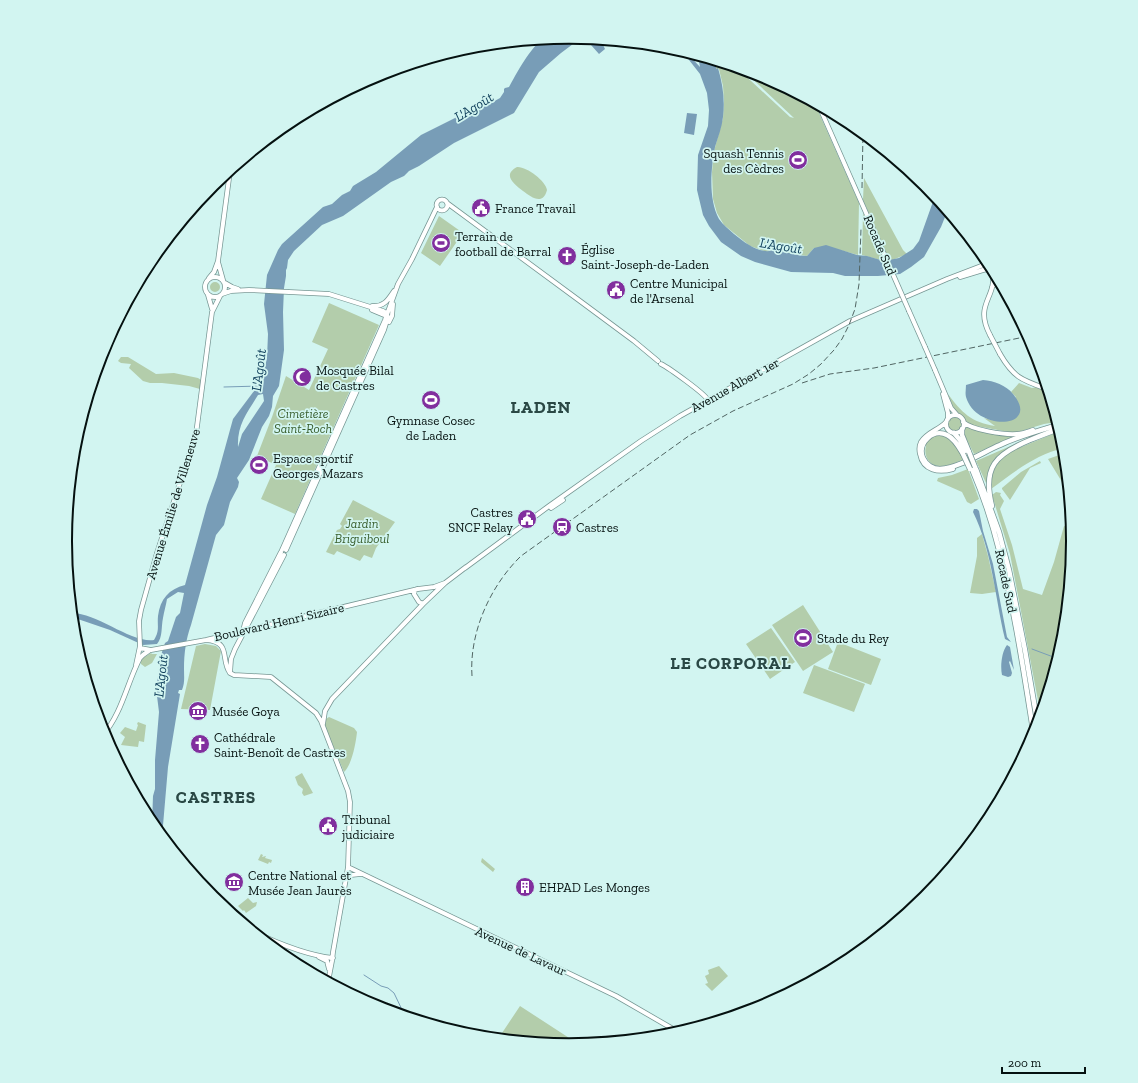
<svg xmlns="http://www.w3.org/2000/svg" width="1138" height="1083" viewBox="0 0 1138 1083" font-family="'Zilla Slab',serif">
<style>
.green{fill:#b3cdab}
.water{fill:#789db7;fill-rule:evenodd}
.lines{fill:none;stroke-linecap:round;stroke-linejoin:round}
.stream{stroke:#789db7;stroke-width:1}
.major-casing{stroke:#779794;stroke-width:5.5}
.highway-casing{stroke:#779794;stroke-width:6}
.major{stroke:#fff;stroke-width:4}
.highway{stroke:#fff;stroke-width:4.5}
.rail{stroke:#516563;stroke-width:1;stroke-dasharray:6 3;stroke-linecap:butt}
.major-bridge-casing{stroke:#779794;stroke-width:5.5;stroke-linecap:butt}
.highway-bridge-casing{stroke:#779794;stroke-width:6;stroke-linecap:butt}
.major-bridge{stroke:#fff;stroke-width:4}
.highway-bridge{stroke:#fff;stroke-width:4.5}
.labels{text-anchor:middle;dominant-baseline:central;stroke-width:3.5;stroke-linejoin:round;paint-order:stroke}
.poi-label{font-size:13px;fill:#051110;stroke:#d2f5f1;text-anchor:start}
.street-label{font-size:13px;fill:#051110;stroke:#d2f5f1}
.park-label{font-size:13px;font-style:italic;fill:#395e2d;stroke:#d2f5f1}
.water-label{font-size:14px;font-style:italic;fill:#12415d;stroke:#d2f5f1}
.district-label{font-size:17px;font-weight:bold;letter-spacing:1px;fill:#2a4845;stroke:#d2f5f1}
.rim{fill:none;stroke:#051110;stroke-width:2}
</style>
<rect width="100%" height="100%" fill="#d2f5f1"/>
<path class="green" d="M717,62L736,67L790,117L794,118L743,70L762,75L815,104L859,203L858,255L825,246L820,248H814L807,256L785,253L775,250L767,252L750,246L724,225L717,213L713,199L712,172L714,151L723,118L724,101L723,86L719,69H716V67L718,66Z
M517,167C526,166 546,181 547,190C543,206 531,197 523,191C514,184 502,175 517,167Z
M864,178L903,250L907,254L890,261L863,200Z
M863,213L884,261L862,255Z
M439,216L463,233L440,266L421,253Z
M210 287a5 5 0 1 1 10 0a5 5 0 1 1-10 0Z
M329,303L379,325L295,514L261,499L276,465L257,456L272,417L286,376L309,390L328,349L312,342Z
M121,357H128L156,374L174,373L198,378L201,380L200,389L189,386L162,383H150L143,381L129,368L131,364L121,363L118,361Z
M1019,383L1032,388L1037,387L1048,390L1057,422L1044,424L1014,433L971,425L967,424L963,416L956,412L953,407L948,394C962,413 971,422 995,426L984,418L991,420L1016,397L1011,392Z
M948 424a7 7 0 1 1 14 0a7 7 0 1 1-14 0Z
M967,426L1012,435V437L974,454L964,434V431Z
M1060,431L1064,448C1036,454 1013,473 991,489V475L1000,460L1007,453Z
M937,435C952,436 957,447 964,459C957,462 950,466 942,466C930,467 923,457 926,446C926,443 926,441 928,440C930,438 934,437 937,435Z
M1036,435L1011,447L999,455L987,482L986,483L976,461Z
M1065,453L1068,489L1062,482L1048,459Z
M1040,461L1041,463L1030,468L1010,500L1002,489V488L1021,472Z
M968,469L979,499L971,504L967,502L962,492L937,481L938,478L952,475Z
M996,492L1001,493L1000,495L1004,501L1000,509L1012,545L1023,589L1042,595L1054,562L1064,526L1072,529L1073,542L1064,640L1041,716L1010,554L992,495Z
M353,500L395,522L376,548L372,558L364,555L360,561L337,551L334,555L326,552L337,530L340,529L342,526L340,524Z
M982,534L988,556L996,592L982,594L970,593L977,556V538Z
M803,605L833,652L803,671L772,625Z
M771,628L795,662L770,679L746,644Z
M838,642L881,659L871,685L828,669Z
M205,644L216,646L221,651L210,710L181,709L196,646Z
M151,653L152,654H157L152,663L145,667L141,664V659Z
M814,665L865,684L854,712L803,693Z
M329,717L354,728L357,732C356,742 352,765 344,772L324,724L326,719Z
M138,722L146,725L144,742L139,741L138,747L121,745L125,737L120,733L125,727L136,731L138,725L137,724Z
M302,773L313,793L304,796L302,793L303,789L298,785L295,777Z
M261,854L263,855L262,857L266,856L265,858L272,860L271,863L269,862L268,864L258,860Z
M482,858L495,869L493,872L481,862Z
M248,898L253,903L257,902L256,906L246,913L244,910L243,911L238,906Z
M719,966L728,976L712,991L705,984L708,983L705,976L709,974L708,970Z
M520,1006L580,1045L569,1046L498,1039Z"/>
<path class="water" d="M569,37L581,38L561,53L539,72L514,113L454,143L419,166L409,171L404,176L391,182L343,216L322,225L294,251L288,260L287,268L286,270V276L284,288L283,312L284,350L279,386L273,396L272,407L269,416L262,427L249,460L237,478L239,482L238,487L230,502L224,525L216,535L191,625C186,639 184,653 184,669C184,677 185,683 182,690H179L178,693L180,694L168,767L162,837L152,824L153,796L155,789V760L159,712L157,696V683L162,652L165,643L168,641L176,617L180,613L184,593L178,592L167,599C166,605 164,612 163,618C161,627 163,637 157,644L143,645L110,630L72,617V613C97,613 131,643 154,640C160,630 157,626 158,616C160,599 169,589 185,585L207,505L217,477L233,419L254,391L261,385L267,358L268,334L264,304L267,275L278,250L282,244L323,207L332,204L342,195L350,191L353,186L376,172L421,135L457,117L470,113L484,105L491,103L500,98L504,92V89L505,88L509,87C515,76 532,44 544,39C551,37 562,38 569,37ZM263,394L264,401L242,434L238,447C237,425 247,413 258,395Z
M601,41L605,49L599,54L591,45Z
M682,51L687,53L700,67L698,56L717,62L718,66L716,67V69L718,68C723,85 725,100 723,117C722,127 718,137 715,147C711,168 708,199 719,219C723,225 729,229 734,234C744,242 754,250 766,251C770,252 771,249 775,250C786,251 796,256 807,256L814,248L826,245L857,255L867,256L884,261L899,258L913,249L919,241L935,196L947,212L941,227L924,257L911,267L900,274L878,276H845L833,273L791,272L755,262L741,256L721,242L709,226L703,215L697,190L698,155L708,126L709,110L707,93L700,74Z
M687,113L697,114L694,135L684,133Z
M983,380C994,381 1006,385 1013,394C1042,429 976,432 966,397C965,393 966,389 966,385Z
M974,509H977L979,511L983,531L993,564L1007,637L1011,642L1005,639C995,597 992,550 973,512Z
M1007,645L1010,647L1014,670L1010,661L1009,662L1012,673L1011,676L1008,677L1002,675C1000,666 1002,651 1007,645Z"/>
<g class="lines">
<path class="stream" d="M224,387L260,386
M1032,649L1056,658L1058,661
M364,975L381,986L388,988L394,993L405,1016"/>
<g class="major-casing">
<path id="major" d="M819,106L874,231
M436.5 205a5.5 5.5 0 1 1 11 0a5.5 5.5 0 1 1-11 0Z
M447,203L580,301L634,341L658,361
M218,262L223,280
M205 287a10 10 0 1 1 20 0a10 10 0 1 1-20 0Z
M960,277L983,270L989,269
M209,278L214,272L218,261L230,171
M225,283L232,287L238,289
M992,287L998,279
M222,294L231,291L249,290L329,294L383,311L386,313L388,317L384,330L286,550
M208,295L212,309
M372,306C384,307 388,300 394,291
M372,310L384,315H387
M909,311L925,347
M389,322L392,316L393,304
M990,335C974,304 996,299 993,273
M1000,354C1014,378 1022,380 1047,389
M661,364C669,368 704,393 708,400
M935,370L951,408L957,415
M943,394L948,413V419
M946 424a9 9 0 1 1 18 0a9 9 0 1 1-18 0Z
M946,422C939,430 927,432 921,442C919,446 919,450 920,454C923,471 939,473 953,469
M963,422C972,430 1004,435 1017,434C1022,434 1027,432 1033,430
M551,508L563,500
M282,550L385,320L398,284L412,259L437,207
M465,568L549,506L641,441L680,416L850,321L947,279L981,266L988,261
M417,589L415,590L414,594L419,602L423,604L445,583L466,567
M243,631L245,623L281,552
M206,640C232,642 220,659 230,673L234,675L271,677L316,713L321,721L348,791L350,802L348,867L333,952L332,961L328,982
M140,648L151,650L206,640L418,589L434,587L445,583
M136,665L140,646L139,621L141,610L157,553L196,434L212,312L220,296
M230,673L231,659L235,649L284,555
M323,724L325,711L332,699L423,604
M103,735C122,713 127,683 140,658L143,655L150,650
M348,867L616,996L680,1033
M347,879L351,875L360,874
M252,931C277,943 305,955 333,958
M319,957L327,961L329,969"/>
</g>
<g class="highway-casing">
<path id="highway" d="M962,429V435L969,452
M954,433L960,440L966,453
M963,454C959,447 955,439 947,435C933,428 917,443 923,458C926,465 933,469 940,469C959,468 983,452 1000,445C1019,436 1038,431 1058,425
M972,469C983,495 992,522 999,550C1015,611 1024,674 1034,736
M976,469L999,532L1009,570L1025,650L1038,726
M992,506C982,467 996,454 1030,440C1040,436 1050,432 1059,429"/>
</g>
<use href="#major" class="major"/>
<use href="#highway" class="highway"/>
<path class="rail" d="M862,188L863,133
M802,383L830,374L874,368L1029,336
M472,676C469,633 490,586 521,556L690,435L733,411L793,384L809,374L821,364L834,350L842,339L849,325L855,309L859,284L861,229"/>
<g class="major-bridge-casing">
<path id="major-bridge" d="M874,231L909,311
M990,335L1000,354
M925,347L935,370"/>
</g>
<g class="highway-bridge-casing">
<path id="highway-bridge" d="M969,452L975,467
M963,454L970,469"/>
</g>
<use href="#major-bridge" class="major-bridge"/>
<use href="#highway-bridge" class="highway-bridge"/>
</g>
<defs>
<g id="stadium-disc" transform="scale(1)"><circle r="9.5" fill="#812f9e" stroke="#d2f5f1"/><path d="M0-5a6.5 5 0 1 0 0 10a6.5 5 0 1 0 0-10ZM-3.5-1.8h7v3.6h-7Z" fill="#fff"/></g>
<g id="civic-disc" transform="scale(1)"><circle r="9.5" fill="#812f9e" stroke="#d2f5f1"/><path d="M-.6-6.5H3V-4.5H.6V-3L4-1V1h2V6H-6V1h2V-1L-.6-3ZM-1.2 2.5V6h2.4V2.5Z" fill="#fff"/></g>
<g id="church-disc" transform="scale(1)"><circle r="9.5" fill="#812f9e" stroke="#d2f5f1"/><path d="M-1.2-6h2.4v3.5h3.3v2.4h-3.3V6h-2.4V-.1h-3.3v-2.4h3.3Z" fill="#fff"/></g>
<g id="mosque-disc" transform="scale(1)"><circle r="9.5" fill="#812f9e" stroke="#d2f5f1"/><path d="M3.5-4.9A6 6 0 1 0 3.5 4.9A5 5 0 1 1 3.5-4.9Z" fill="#fff"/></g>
<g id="station-disc" transform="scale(1)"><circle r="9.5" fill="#812f9e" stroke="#d2f5f1"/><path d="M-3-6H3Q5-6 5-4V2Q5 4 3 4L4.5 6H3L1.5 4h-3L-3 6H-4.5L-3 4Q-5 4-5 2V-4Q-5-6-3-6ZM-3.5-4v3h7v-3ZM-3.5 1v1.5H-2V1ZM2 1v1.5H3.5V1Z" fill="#fff"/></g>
<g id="museum-disc" transform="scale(1)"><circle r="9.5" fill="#812f9e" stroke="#d2f5f1"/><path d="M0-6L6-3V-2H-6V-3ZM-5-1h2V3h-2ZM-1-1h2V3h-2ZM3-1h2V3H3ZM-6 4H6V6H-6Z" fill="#fff"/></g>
<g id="building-disc" transform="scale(1)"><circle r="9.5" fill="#812f9e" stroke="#d2f5f1"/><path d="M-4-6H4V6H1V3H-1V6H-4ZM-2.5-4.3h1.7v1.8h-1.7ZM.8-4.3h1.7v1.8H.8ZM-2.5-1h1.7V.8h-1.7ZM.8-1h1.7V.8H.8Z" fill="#fff"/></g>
</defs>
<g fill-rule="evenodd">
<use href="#stadium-disc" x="798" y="160"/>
<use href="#civic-disc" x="481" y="208"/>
<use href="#stadium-disc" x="441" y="243"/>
<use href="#church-disc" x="567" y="256"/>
<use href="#civic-disc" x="616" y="290"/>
<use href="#mosque-disc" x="302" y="377"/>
<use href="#stadium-disc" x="431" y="400"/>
<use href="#stadium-disc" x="259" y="465"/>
<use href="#civic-disc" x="527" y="519"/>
<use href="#station-disc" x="562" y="527"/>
<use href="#stadium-disc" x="803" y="638"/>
<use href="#museum-disc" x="198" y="711"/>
<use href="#church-disc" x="200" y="744"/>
<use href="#civic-disc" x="328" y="826"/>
<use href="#museum-disc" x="234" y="882"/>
<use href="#building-disc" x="525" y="887"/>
</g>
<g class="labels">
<g class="poi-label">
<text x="784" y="153" text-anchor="end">Squash Tennis<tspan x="784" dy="15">des Cèdres</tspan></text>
<text x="495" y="208">France Travail</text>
<text x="455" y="236">Terrain de<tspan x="455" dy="15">football de Barral</tspan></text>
<text x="581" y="249">Église<tspan x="581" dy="15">Saint-Joseph-de-Laden</tspan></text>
<text x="630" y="283">Centre Municipal<tspan x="630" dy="15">de l'Arsenal</tspan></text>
<text x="316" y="370">Mosquée Bilal<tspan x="316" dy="15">de Castres</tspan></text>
<text x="431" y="420" text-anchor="middle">Gymnase Cosec<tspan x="431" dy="15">de Laden</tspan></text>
<text x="273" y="458">Espace sportif<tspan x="273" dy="15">Georges Mazars</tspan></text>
<text x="513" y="512" text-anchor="end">Castres<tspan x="513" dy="15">SNCF Relay</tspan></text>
<text x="576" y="527">Castres</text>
<text x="817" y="638">Stade du Rey</text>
<text x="212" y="711">Musée Goya</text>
<text x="214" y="737">Cathédrale<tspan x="214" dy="15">Saint-Benoît de Castres</tspan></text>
<text x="342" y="819">Tribunal<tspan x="342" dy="15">judiciaire</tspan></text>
<text x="248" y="875">Centre National et<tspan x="248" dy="15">Musée Jean Jaurès</tspan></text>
<text x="539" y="887">EHPAD Les Monges</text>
</g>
<g class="street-label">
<text transform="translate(880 245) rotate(67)">Rocade Sud</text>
<text transform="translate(735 385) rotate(-29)">Avenue Albert 1er</text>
<text transform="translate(173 504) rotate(-73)">Avenue Émilie de Villeneuve</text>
<text transform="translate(1006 581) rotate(78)">Rocade Sud</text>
<text transform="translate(279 622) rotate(-13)">Boulevard Henri Sizaire</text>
<text transform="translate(521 951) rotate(25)">Avenue de Lavaur</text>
</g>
<g class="park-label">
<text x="303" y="413">Cimetière<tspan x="303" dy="15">Saint-Roch</tspan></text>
<text x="362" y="523">Jardin<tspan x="362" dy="15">Briguiboul</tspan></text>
</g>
<g class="water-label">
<text transform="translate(474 107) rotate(-31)">L'Agoût</text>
<text transform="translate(781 246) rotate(9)">L'Agoût</text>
<text transform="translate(259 370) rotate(-83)">L'Agoût</text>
<text transform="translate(161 676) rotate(-84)">L'Agoût</text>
</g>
<g class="district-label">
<text x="541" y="407">LADEN</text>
<text x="731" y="663">LE CORPORAL</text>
<text x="216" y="797">CASTRES</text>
</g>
</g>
<path d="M0 0H1138V1083H0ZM72 541a497 497 0 1 1 994 0a497 497 0 1 1-994 0Z" fill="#d2f5f1" fill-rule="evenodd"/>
<path class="rim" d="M72 541a497 497 0 1 1 994 0a497 497 0 1 1-994 0Z"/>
<path d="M1002 1067v6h83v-6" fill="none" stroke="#051110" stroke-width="2"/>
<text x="1008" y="1067" font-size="12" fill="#051110" stroke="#d2f5f1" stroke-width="3" paint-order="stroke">200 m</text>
</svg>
